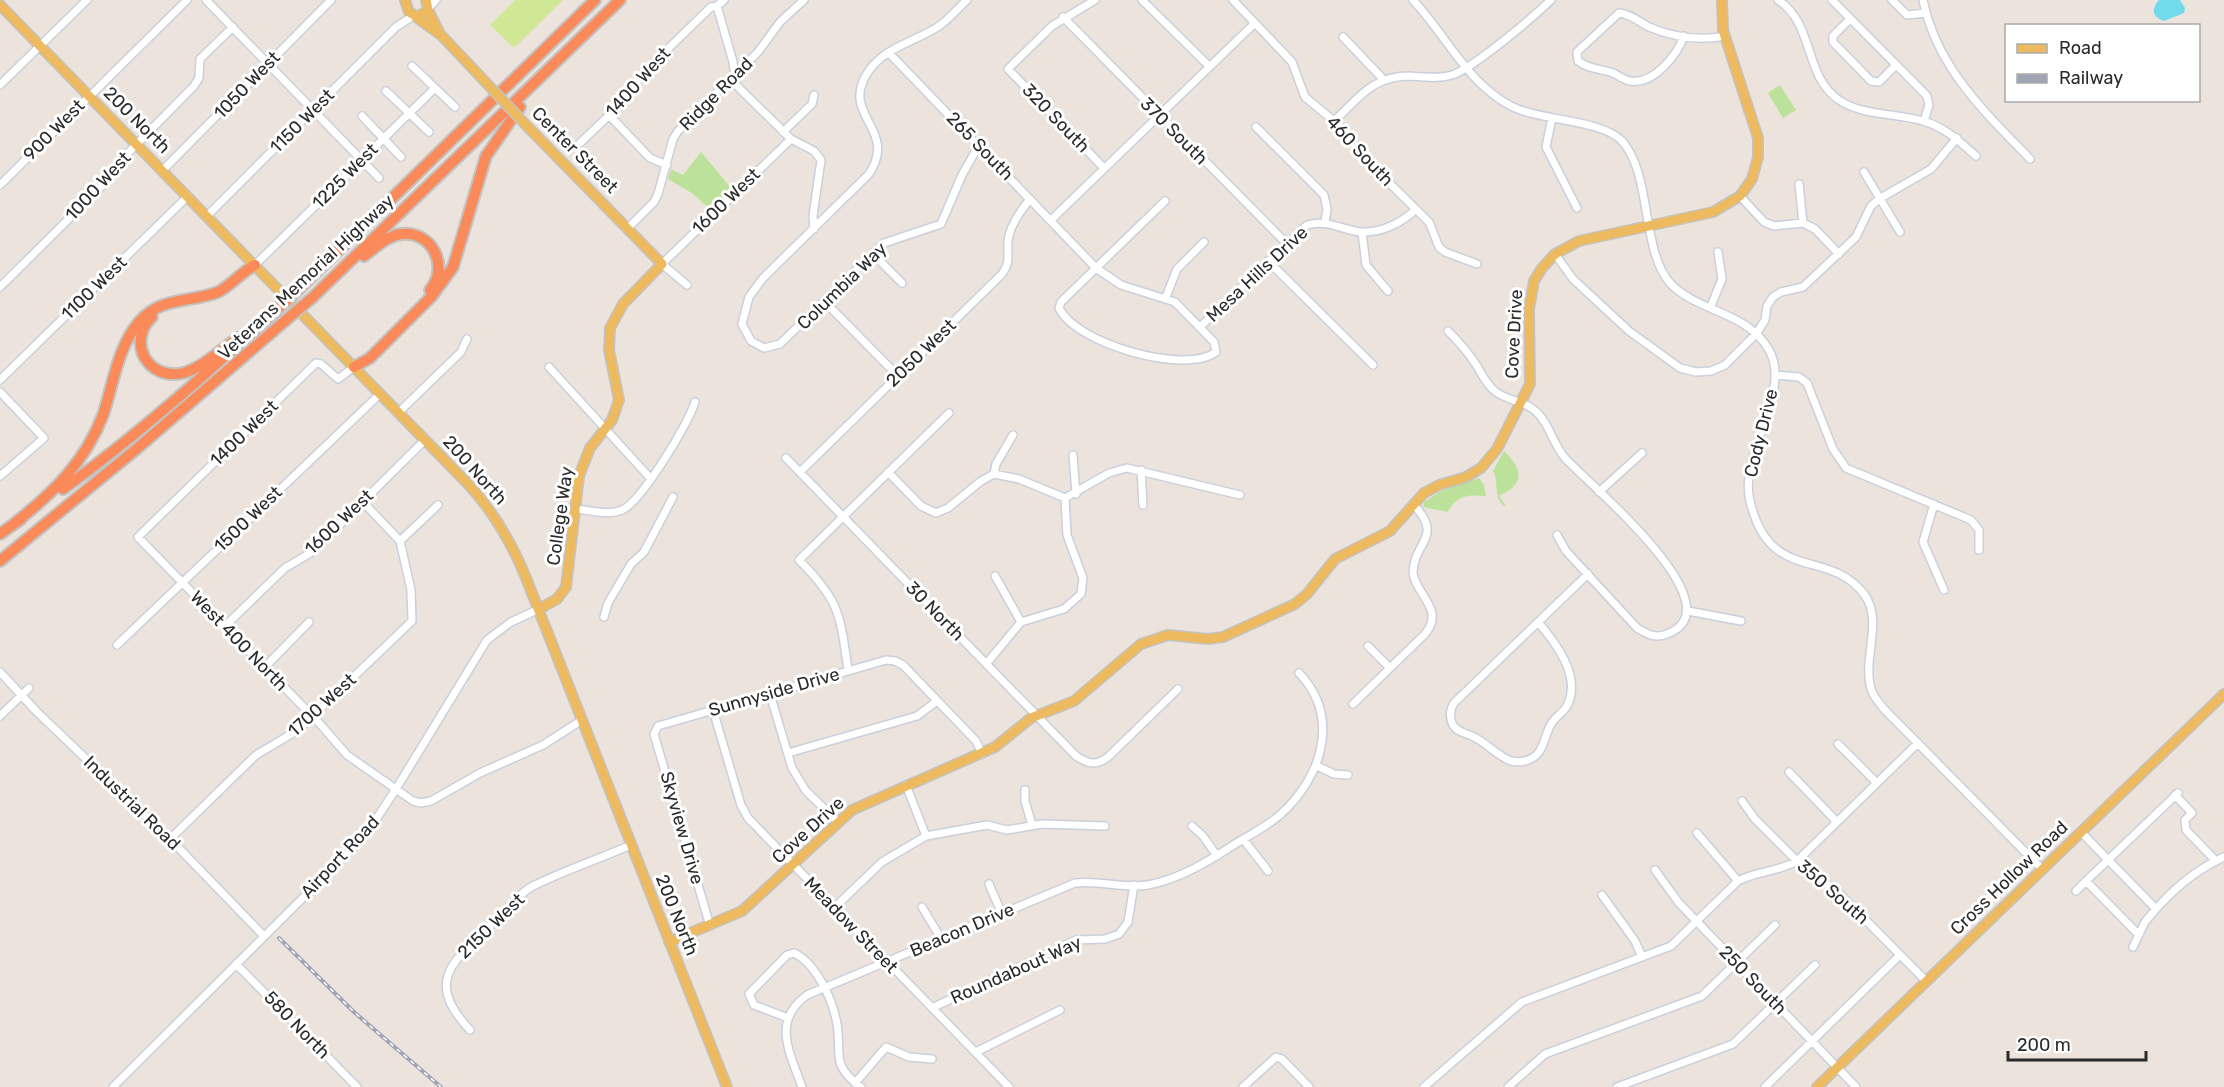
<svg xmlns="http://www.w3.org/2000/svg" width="2224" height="1087" viewBox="0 0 2224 1087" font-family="Rubik,sans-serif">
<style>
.green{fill:#bbe19a}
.pitch{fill:#d0e896}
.water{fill:#71dbeb}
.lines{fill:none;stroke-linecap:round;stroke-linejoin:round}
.minor-casing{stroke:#cad0db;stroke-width:10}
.major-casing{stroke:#c3c3c3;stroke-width:12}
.highway-casing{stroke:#c3c3c3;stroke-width:14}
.minor{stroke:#fff;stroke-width:7}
.major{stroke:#edba60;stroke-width:9}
.highway{stroke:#fa8a59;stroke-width:10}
.rail-casing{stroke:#9fa5b4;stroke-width:4}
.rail{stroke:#fff;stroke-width:1.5;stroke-dasharray:4.5;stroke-linecap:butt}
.major-bridge-casing{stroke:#c3c3c3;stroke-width:12;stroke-linecap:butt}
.highway-bridge-casing{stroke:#c3c3c3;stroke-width:14;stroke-linecap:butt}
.major-bridge{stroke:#edba60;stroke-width:9}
.highway-bridge{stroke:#fa8a59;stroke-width:10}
.labels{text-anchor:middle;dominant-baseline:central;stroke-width:6;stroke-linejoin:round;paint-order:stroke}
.street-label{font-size:18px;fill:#2a2a2a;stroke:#fff}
</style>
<rect width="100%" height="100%" fill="#ece3dc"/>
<path class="green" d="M1780,85L1796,110L1783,118L1768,93Z
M701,152L732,189L710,209L692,193L668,179L671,169L683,175Z
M1504,451C1514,461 1527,476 1511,489C1507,492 1503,493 1499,496L1506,506H1504C1492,496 1500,483 1493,471Z
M1479,478L1484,485L1486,496C1469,495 1457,494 1448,512L1423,507L1424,502L1441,491Z"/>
<path class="pitch" d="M515,0H563L514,48L490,25Z"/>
<path class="water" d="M2159,0H2180L2185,8L2184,13L2164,21C2152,17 2151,9 2159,0Z"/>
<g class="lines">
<g class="minor-casing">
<path id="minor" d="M206,0L379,178
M967,0C957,9 948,21 936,28C913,42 884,48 868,72C839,116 899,128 869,174L763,278L749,297L742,324L751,341L764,348L780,344L884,243L941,224L962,175L979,145
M1095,0L1052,26L1008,69L1104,168
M1142,0L1209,66
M1233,0L1292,62L1305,97L1334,121L1372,166L1429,222L1439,247L1445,252L1477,264
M1413,0C1446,35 1467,83 1511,106C1539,121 1601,119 1622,141C1652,174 1641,250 1670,283C1698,313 1746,310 1769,350C1793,392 1738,455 1750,501C1770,585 1828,547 1864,594C1884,620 1862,659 1871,689C1873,696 1879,703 1884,709L2042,869
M1778,0C1815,24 1803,75 1839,100C1862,116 1897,113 1923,121C1945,127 1960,142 1976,156
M1832,0L1927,96L1929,105L1924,121
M1892,0L1907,15L1926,13
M1923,0C1937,68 1984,111 2030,159
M717,6L733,62L736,85L791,139L814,151L821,160L813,216L814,229
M428,9L436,0
M1063,17L1286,243
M1850,19L1833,36V42L1871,81L1879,82L1896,65
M1684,36C1677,55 1654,85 1630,81C1624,80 1618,75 1613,73C1601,69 1588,69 1578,61L1577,52L1619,13C1631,14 1639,22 1649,27C1673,37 1700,41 1725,36
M1343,37L1383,79
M889,53L1096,268L1121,285L1175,302L1214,342L1216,352C1185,375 1076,344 1059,308L1061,302L1165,201
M412,66L455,107
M0,85L87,0
M386,91L429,132
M609,115L650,158L667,165
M362,116L401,157
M1552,118L1546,147L1577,208
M1334,121C1360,97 1372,76 1410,76C1423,77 1439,79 1452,75C1475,67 1532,18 1551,0
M1256,127L1324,195L1327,209L1325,222
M783,132L812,104L814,95
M580,143L623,102L643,73L711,7L717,6L724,0
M163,170L331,0
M1864,172L1900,232
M1799,184L1803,223
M0,185L187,0
M1740,196L1764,222L1774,226L1803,223L1815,229L1839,254
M207,216L396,27L413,16
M1051,220L1255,23
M628,228L654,202L658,194L673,139L678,131L758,52L780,22L804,0
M1362,232L1366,265L1388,291
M873,254L902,283
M1555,254L1573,279L1629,331L1680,368L1696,372L1711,371L1725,365L1756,334L1765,320L1767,306L1773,297L1781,292L1803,287L1856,237L1871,206L1879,199L1931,169L1957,138
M1268,261L1373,365
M255,265L435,88
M687,285L662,264L791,139
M0,287L106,182L126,155L194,86L199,78L200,59L233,27
M1166,297L1177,269L1204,242
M825,302L898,376
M1711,306L1722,279L1718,252
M1200,327L1307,225C1327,219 1342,230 1361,232C1381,233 1402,223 1416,209
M1448,331C1458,341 1467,351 1475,363C1481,372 1486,385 1496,392C1507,400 1522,401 1533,409C1549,421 1552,443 1565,458C1587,483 1740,607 1667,634C1655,639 1647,634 1637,628L1566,551L1557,535
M354,367L338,379L321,364L316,363L138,537L321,725L347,755L413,801L421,803L431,801L480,773L543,745L582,720
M549,367L651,479
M1775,375L1799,377L1807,383L1833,449L1846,468L1971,520L1979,530V550
M0,380L188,196
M0,392L44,438L0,476
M398,413L461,352L467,339
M1073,455L1076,494
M786,458L1076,756C1088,764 1096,766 1108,757L1178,689
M1141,470L1143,505
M800,472L1002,274C1011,262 1007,256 1008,242C1009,227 1021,210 1030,199
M888,472L921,506L936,513L948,508L981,481L994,474L1019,479L1065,498L1109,473L1127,468L1240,495
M994,474L996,464L1013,435
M1599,492L1642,453
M1934,504L1923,542L1944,590
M575,509C590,510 608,516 622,510C641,502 689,423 695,402
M400,541L438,505
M995,576L1021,622
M1688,611L1741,621
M604,617L608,603L631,564L644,552L673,497
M1538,622C1555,642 1581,675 1568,704C1564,713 1554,717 1550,726C1543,740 1544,756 1525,761C1520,762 1515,762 1511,761C1497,756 1486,742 1472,736C1465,733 1457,732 1453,725C1449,718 1450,709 1454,703L1588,574
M225,626L285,568L312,552L425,440
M117,645L380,394
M1368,646L1390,668
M987,663L1021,622L1064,609L1081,594L1083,578L1067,535L1065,498
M265,667L309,622
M848,670C840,614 840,601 799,560L949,413
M0,672L37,712L172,841L264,936
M770,694L792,768L806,791L838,822
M1353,704L1425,634C1445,610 1418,597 1413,574C1413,541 1445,538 1413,504
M713,710L741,805L748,818L1009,1087
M0,716L29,688
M1838,744L1877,783
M788,753L917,716L937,701
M1317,766L1334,774L1348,775
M1789,772L1837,822
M906,785L926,836
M1025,790V801L1032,825
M2175,795L2192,813L2185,820L2186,830L2216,861L2224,857
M1742,801L1755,819L1810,874L1835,889L1926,981
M1192,826L1203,836L1217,856
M2081,832L2156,909L2145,922L2133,947
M1697,833L1738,881
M170,839L256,755L298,730L412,621L411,590L400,541L362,501
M1243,839L1268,871
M1655,870L1679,903L1856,1087
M989,884L1002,914
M2076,891L2086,881
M1602,895L1635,941L1642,957
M835,907L882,862L926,836L987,825L1007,830L1042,824L1105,826
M922,907L942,940
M2156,909C2173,890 2192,873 2216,861
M710,926L654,734L658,726L886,660L895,661L903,665L976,741L982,754
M2139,935L2086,881L2178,793
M236,964L357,1087
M932,1008L1076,940L1105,939L1119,934L1128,922L1134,885
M788,1018L754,1005L749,994L787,955L794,953C817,964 833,1001 837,1024C842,1053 830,1065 861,1087
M470,1030C423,980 454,961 493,923C505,912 519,893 533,886C565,870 599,859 631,845
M976,1052L1060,1010
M855,1083L886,1047L909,1057L932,1059
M113,1087L352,849L375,821L396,789L487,640L511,622L539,609
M802,1087C790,1053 771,1021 807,995L1075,883C1099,880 1125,889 1148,885C1180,879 1209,861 1235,844C1251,834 1268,826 1281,814C1322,777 1341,717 1299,673
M1243,1087L1276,1057L1282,1059L1309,1087
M1424,1087L1522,1002L1671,946L1738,881C1757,871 1778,872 1797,861L1918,743
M1508,1087L1545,1054L1702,996L1775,925
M1617,1087L1733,1044L1815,965
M1765,1087L1900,955"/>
</g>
<g class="major-casing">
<path id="major" d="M405,0L409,12L418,17L428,10L426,0
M0,5L469,485C495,514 512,543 526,578L727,1087
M428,10L440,34
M416,17L442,36L492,89
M524,123L662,264L623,304L610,328L609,350L619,400L612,420L590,448L579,476L566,587L557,599L539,609
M669,942L742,911L852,810L995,747L1031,718L1074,701L1141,644L1168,635L1208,639L1223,637L1295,604L1307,594L1335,559L1390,531L1424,493L1439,485L1466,477L1481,468L1497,449L1530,384L1529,309L1534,281L1542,268L1555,254L1579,241L1713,212L1740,196L1752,179L1758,157V138L1723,30L1722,0
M1817,1087L2224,694"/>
</g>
<g class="highway-casing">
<path id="highway" d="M364,256C375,248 387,236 401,234C432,230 450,267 430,290
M300,288L595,0
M313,297L620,0
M152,317C126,342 148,381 183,373C202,368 222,349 238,338
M354,367L370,358L431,297L453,267L486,156L520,107
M63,489C138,435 208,372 276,310
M15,523C54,492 85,462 103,415C113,385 118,346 139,322C161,296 190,303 218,292C231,286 241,272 255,265
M0,534L21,519
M0,561L140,446L286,320"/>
</g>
<use href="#minor" class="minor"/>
<use href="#major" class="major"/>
<use href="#highway" class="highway"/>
<g class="rail-casing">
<path id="rail" d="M279,938L355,1013L441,1087"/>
</g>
<use href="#rail" class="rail"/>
<g class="major-bridge-casing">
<path id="major-bridge" d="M492,89L524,123"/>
</g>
<g class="highway-bridge-casing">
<path id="highway-bridge" d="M276,310L300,288
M286,320L313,297"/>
</g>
<use href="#major-bridge" class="major-bridge"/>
<use href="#highway-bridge" class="highway-bridge"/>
</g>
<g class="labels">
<g class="street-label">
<text transform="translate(638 82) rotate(-48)">1400 West</text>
<text transform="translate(247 85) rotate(-46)">1050 West</text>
<text transform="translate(716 94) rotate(-45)">Ridge Road</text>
<text transform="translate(1056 118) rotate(46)">320 South</text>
<text transform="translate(137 120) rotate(45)">200 North</text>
<text transform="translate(302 121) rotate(-45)">1150 West</text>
<text transform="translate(54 130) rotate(-45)">900 West</text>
<text transform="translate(1174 131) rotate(45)">370 South</text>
<text transform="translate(980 146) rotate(46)">265 South</text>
<text transform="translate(575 150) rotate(45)">Center Street</text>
<text transform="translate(1360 151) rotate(47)">460 South</text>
<text transform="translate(345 176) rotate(-45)">1225 West</text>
<text transform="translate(98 186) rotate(-47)">1000 West</text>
<text transform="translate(726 201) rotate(-44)">1600 West</text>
<text transform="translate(1257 274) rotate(-43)">Mesa Hills Drive</text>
<text transform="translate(306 277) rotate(-43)">Veterans Memorial Highway</text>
<text transform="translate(842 286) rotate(-44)">Columbia Way</text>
<text transform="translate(94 288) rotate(-44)">1100 West</text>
<text transform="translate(1514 334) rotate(-87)">Cove Drive</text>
<text transform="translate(921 353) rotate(-44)">2050 West</text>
<text transform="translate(244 433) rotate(-44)">1400 West</text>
<text transform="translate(1761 433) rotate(-76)">Cody Drive</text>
<text transform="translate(475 470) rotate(48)">200 North</text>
<text transform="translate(560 516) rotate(-82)">College Way</text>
<text transform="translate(248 519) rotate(-44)">1500 West</text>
<text transform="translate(339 522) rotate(-43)">1600 West</text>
<text transform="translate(935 611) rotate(46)">30 North</text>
<text transform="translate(239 641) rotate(46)">West 400 North</text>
<text transform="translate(774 692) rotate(-16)">Sunnyside Drive</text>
<text transform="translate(322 705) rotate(-42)">1700 West</text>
<text transform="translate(132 803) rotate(44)">Industrial Road</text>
<text transform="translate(682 828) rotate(74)">Skyview Drive</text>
<text transform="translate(808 830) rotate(-42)">Cove Drive</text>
<text transform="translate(340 857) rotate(-47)">Airport Road</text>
<text transform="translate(2009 878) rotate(-44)">Cross Hollow Road</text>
<text transform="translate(1833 892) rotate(41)">350 South</text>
<text transform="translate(677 915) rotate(68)">200 North</text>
<text transform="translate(851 925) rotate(46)">Meadow Street</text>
<text transform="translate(491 926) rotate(-44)">2150 West</text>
<text transform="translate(962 930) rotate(-23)">Beacon Drive</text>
<text transform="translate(1016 970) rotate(-24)">Roundabout Way</text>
<text transform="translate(1753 980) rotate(46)">250 South</text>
<text transform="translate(297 1025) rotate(46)">580 North</text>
</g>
</g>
<rect x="2005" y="24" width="195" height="78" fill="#ffffff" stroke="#aaaaaa" stroke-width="1.5"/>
<rect x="2017" y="44" width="30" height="9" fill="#edba60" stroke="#aaaaaa" stroke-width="1.5"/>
<text x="2059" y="54" font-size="18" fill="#2a2a2a">Road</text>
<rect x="2017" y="74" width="30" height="9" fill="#9fa5b4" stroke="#aaaaaa" stroke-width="1.5"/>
<text x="2059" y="84" font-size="18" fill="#2a2a2a">Railway</text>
<path d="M2008 1051v9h138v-9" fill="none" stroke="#2a2a2a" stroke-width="3"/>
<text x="2017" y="1051" font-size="18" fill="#2a2a2a" stroke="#ffffff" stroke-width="4.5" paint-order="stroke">200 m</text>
</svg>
